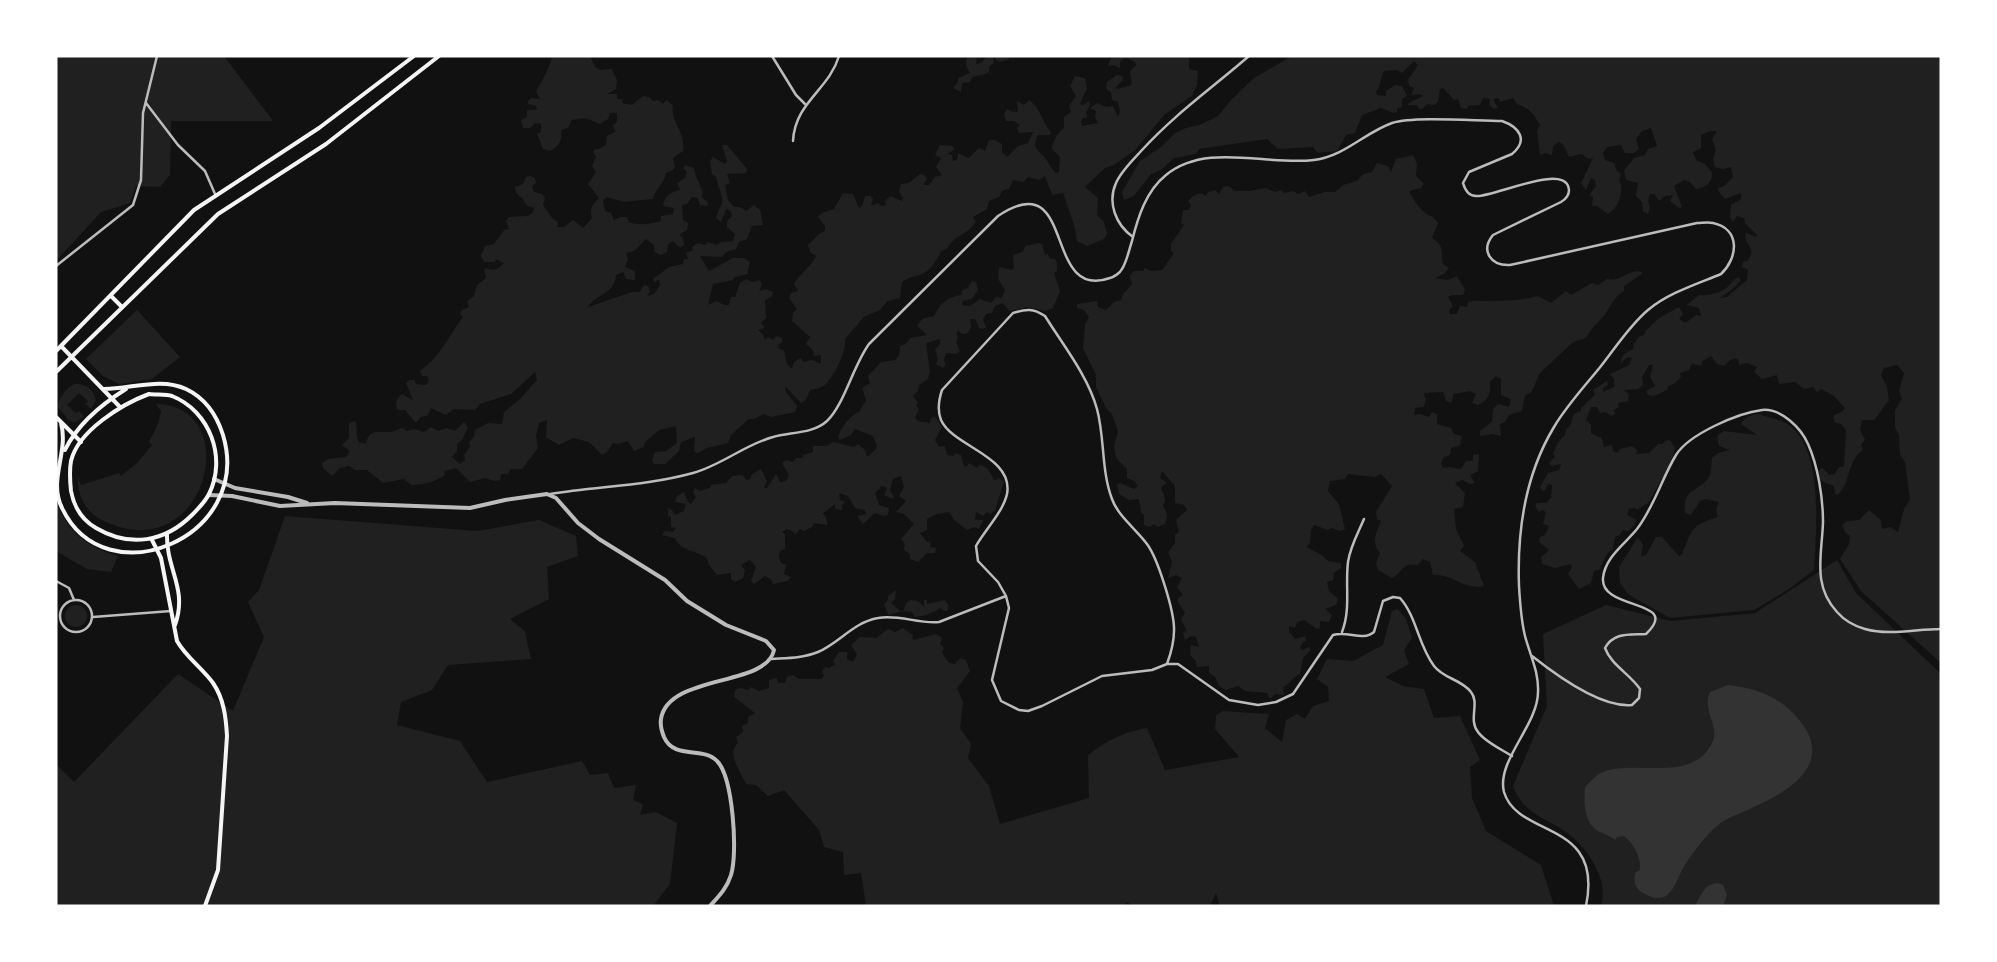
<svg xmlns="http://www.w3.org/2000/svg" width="1997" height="962" viewBox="0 0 1997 962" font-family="'Roboto Condensed',sans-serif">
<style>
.green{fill:#202020}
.water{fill:#333}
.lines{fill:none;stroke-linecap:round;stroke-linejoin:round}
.minor{stroke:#bcbcbc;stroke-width:2.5}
.tertiary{stroke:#bcbcbc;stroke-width:4}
.secondary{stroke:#f5f5f5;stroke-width:4}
</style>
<rect width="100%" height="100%" fill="#111"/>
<path class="green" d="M56,56H224L273,121H171L170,175L160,187L136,186L130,203L101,212L56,261Z
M552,56H590L595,67L600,70L612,69L617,80L616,89L607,94H617V99H623L622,103L632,105L643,96L649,97L653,101L658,100L663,104L667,100L673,106C670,121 686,132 683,151L673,158L675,167L673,170L666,173C665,183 655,189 653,199L624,202L607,197L603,200L605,211L611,213L614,220L620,217H627L629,222C639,226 651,224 661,221V216L673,214L674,208L663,206C664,196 671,192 680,190L677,183L685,178L687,172L683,168L686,165L694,168C695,177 701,185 703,194L701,196L708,203L707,206L700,205L698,198L692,197L687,204L682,205L683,220L688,223L687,230L679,235L683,238L684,245L680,248L673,241L668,244L667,252L661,255L654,252V245L646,239L634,251L626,253L628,259L625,267L635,271V280L626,279L623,272L616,275C614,295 597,293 588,307L632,292H640L644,285L648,286L650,291L647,296L654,294L660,285L659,280L654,282L653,279L669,267L683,264L684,259H688L686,253L693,250L692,247L698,243L705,245L708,242L717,245L721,242L733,241L735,234L727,227V221L732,216L731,211L726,209L721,222L716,218C717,212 721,208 722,202C723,194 717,186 716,177L712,174L710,161L713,157L725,164L727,161L722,145H727L747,169L746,173L727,174L730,183L725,185L728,200L734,207H740L746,211L754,205L760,210L763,225L752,226L747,239L739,242L736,249L726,252L722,257L700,256L709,271L733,258H744L750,262L747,274L735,277L733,280L713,284L708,305L717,301L724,305H729L731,297H735L740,283L746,279L753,282L760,280L762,285L759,291L766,289L773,292L772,297L765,300L766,318L761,323L765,328L758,330L763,334L765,340L768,337L773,340L776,336L782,338V343L778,344L779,349L784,350L787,364L792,369L794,362L801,358L803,362L812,360L821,364V355L814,356L813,350L806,344L810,337L792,321L793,313L797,309L789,298L791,293L798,291L794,284C801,272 812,266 816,256L810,252L808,245L819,234L825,231V226L818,217L822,213L834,209L843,193L853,194L859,208L862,206L865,196H871L873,199L871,206L878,203L881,206L886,205L885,201L890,196L902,201L903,198L899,192L901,184L909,183L920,174L924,175L927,179L923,185H929L935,177L942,175L936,167L941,158L935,155L940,145L953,146L954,150L947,154L952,155L953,161L957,160L958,153L969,158L979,148L985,151L989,140H994L1002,144V152L1007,157L1018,146L1028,143L1033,132L1019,133L1017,127L1020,125L1014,121H1006L1004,114L1007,109L1013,112H1018L1017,101L1024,105L1029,100C1041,108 1041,121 1051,132L1050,135H1038C1031,149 1038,149 1046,159C1049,164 1051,168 1056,173L1059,172L1060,157L1052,149C1052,143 1058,132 1064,128V117L1071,112L1069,106L1076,96L1070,86L1075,76L1085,78L1087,88L1080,104L1083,105L1089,101L1090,105L1086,112L1087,118H1083L1081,122L1082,126L1098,123L1095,117L1096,111L1090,108L1097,103L1106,107L1113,106L1118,117L1120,111L1118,102L1112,100L1111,92L1106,89L1107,82L1117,75L1122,76L1123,80L1115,88L1117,89L1132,85L1130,71L1136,65L1135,62L1126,58L1120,61V68L1114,65L1110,66L1108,65L1111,58L1106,56H1189V69L1198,71L1197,85L1192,96L1165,114L1135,150L1114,165L1105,168L1085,187L1098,198L1097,215L1104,222L1107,234L1104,239L1087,246L1077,241L1075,228L1063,193L1052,195L1045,176L1039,180L1028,177L1023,182L1013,180L1009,189L1002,191L999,197L989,201L987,209L973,217L976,222C964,238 956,233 947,249L941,251C938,259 930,271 922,274C914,277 909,277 902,282L900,298L888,301L880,310L864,317L845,339C847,351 834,376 825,385C821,388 815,389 810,390L806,400L801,403L785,386L786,392L797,406L795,412L771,417L764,414L754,419H749L731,435L728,443L707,448L698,453L694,451L695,437L681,442L679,451L665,464H654L652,460L655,452L666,451L677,443L676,426L659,430L645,442L644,447L634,451L628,441L618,444L613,443L607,452L602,455L589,442L573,438L559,445L546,437L547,420L539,423L536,435L538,448L522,469H511L508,474H501L500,480L495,481L485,478L470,482L456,468L444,471L445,475C435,482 423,485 411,485L404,479L383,483L367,470H355L349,466L340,468L332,476L323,468L322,463L328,459L346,457L350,451L342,445L349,438V423L355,421C358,428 355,435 359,442L366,444C369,427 380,433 392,432C396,431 398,428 403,428L407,431L414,429L424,432L431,427L438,431L447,428L455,431L464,422L468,427L462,440L457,444V451L452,457L460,464L465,460L464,455L470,447L469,442L474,437L475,430L488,423L502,424L504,412L520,399L537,380L535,372L511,394L480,404L475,410L454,409L446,415L431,408L427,416L421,417L416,423L405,410H397C395,403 396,399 402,394L413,400L406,383L410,380H414L416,384L426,385L429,381L427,376H422L420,371C440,357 448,337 463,317L460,314L462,310L469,307L467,301L474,296L477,285L486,278L484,271L486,268C495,271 498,270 504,263L496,259L495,262H484L481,256L485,246L494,244L504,230L509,229L506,221L509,217L527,216L533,213L534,208L526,205L523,199L516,193L515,187L523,184L526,177L530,176L535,178L536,183L532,186L534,192L542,194L545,198L543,205L552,218L558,222L557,227H564L573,220L583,228L592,218C589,209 593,204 599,198L588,184L596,172L592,166L596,157L593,152L595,149H599L606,145L607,136L615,132L613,125L617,122V113H610L608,119L600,124L585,118L572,120L568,128L561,130C563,140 559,146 550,151L543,149L537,134L541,132V124L535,123L530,128H523L521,120L527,117V110H537L536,106L528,104V101L531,98L540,99L536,91C541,84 551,64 552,56Z
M967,56H977L976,64L981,63L987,56H1011L1008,60L999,62L993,57L994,63L989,67V72C983,76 978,75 972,77L970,82L962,83L961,92L953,88L958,82V78L970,73L966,66Z
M1292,56H1941V663L1861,591L1840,559L1849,544L1850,536L1845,532L1842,525L1847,521L1859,520L1869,510L1881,520L1882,529L1890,527L1898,532L1904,509L1910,499L1905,462L1900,455L1899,435L1895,427V410L1902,399L1899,391L1904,373L1897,365L1884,368L1881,375L1887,387L1889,401C1882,407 1880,414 1874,420H1862L1860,430L1865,440L1861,445L1863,450C1847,461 1851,482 1838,495L1835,494L1834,486C1827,483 1816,482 1819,470L1823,468L1829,475L1835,474L1838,468L1844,466L1846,430L1841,424L1834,422V415L1842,412L1845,408L1834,396L1821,389L1817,392L1813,387L1804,389L1795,382L1779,384L1777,375L1762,379L1754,372L1757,367L1747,363L1739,365L1738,359C1729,357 1730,362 1724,366L1717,364L1711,356L1703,361L1701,366L1692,364L1689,370L1680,373L1681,377L1674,384L1668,386L1667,390L1654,396L1648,395L1646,391L1655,386L1650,377L1653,365H1649L1642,377L1643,385L1638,389L1624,390L1629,395L1628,401L1618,403L1619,407L1614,410L1615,414L1612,416L1605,412L1600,413L1597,407H1591L1586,420L1591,425V433L1602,438L1604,447L1612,445L1613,451L1618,453L1620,449L1632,446L1637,450L1636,454L1649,453L1658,444H1663L1665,441L1670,440L1675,448C1671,467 1658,484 1650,500C1648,505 1642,505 1638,510L1634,508L1629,509L1627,515L1636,519L1635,524L1629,531L1623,530L1620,535L1615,537L1613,549L1607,554L1599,570L1594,571L1591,583L1579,589L1568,574L1572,567L1570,564L1555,568L1542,564L1541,557L1549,550L1539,542L1540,537L1545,535L1549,526L1543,524L1546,512L1542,510L1539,512L1535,506L1537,503H1546L1551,498L1552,485L1548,484L1545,490L1542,491L1540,487L1548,473L1559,470L1561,464L1551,466L1549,463L1555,456L1553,454L1558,442L1565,435L1566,429L1570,426L1574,414L1581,411V408L1595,395L1593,390L1607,381L1608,385L1603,388V392L1614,387V379L1610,374L1629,365L1632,358L1627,357L1620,364L1623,355L1634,348L1633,345L1639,337L1645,334V331L1659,318L1679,307L1683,315L1679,318L1683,322H1687L1696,315L1701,316L1699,308L1687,305L1699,295C1706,296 1716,294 1723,290C1730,287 1732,279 1739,277L1740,281C1735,288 1728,292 1720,298L1727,297L1747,280L1748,270L1742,267L1743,262L1748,260C1755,249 1749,248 1745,238L1746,233L1757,237V235L1745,223L1744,218L1737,216L1733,222L1730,217L1731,205L1741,199V193L1725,199L1718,191V188L1724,186L1733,177L1731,167L1723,169L1715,167L1713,159L1716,150L1712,139L1717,131H1710L1701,135V148L1693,152L1696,160L1705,164L1712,172C1712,184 1707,187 1696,189L1690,182L1684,180L1674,186L1682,207L1679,208L1670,201L1673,195L1665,196L1659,201L1654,194H1650L1648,200L1650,208L1648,214L1643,211L1642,202L1636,196L1638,183L1626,180L1624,170L1634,158L1645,155L1648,149L1657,146L1651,128L1642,131L1636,139L1639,149L1634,153H1625L1621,145L1607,147L1603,153L1605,160L1614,163L1616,170L1621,174L1619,181L1621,184C1622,197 1619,206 1608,214L1597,206H1592L1593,197L1589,195L1596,186L1595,180L1591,178L1586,190L1581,183L1593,158L1588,159L1582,154L1569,157L1563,144L1558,142L1553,147L1552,155L1546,153L1540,155L1537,130L1540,125C1534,114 1529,108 1517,104L1513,98L1500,102L1499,98L1493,99L1498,108L1494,109L1489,105L1490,99L1483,98L1480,105L1468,106L1467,109L1461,108L1458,99L1454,100L1443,88L1440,90L1438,102L1434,105L1427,104L1422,109H1419L1417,105H1408L1409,103L1423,96L1420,94L1411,95L1414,88L1409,86L1408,80L1418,65L1414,61L1402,73L1397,70L1384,71C1380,79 1381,85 1376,92L1377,95L1386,96V91L1395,85L1402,86L1407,96L1402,99V107L1397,109V112L1393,113L1381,108L1362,115L1355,133L1346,135L1337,151L1318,153L1313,147L1278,149L1267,139L1199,149L1196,154L1174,158L1161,170L1151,174L1134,196L1124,200L1122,192L1140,161L1161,147L1175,133L1186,128L1200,125L1218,116L1231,100L1254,78Z
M1413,155L1417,164L1416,176L1424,184L1421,188L1409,191C1414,201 1422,214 1433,217L1438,223L1432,238C1446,247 1440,252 1443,264L1449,268L1444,274L1435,278L1448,280L1457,276L1465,290L1463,295H1452L1448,297L1453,306L1449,310L1450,314H1457L1460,306L1467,307L1468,302C1477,299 1483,302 1491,301C1507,301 1523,300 1538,296L1551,303L1566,291L1571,295L1592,283L1598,285L1607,279C1623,282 1632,266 1643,273L1624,286V291C1612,298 1610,310 1601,319C1594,327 1591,328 1586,338L1573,342L1540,373L1531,393L1525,395L1522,411L1509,415L1505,422L1500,424L1501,436L1492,434L1480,436V431L1492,422L1493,409L1498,404L1509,407L1511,399L1501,395V379L1496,376L1490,382C1491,394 1489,400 1478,405L1472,403L1476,394L1470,391L1454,394L1451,403L1446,401L1443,392L1424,393L1426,400L1424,407L1415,408L1414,415L1420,414L1429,417L1432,412L1437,414V424L1451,428L1454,434L1462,436L1460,445L1451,448L1450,455L1444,457L1441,463L1443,468L1449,467L1461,469L1466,461H1473V455L1479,454L1478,471L1470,475L1475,483L1470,484L1462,480L1455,483L1465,493L1463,507L1454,509L1456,529L1464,546L1460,551L1475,562L1484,586C1465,591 1451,573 1433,575L1430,562L1423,559L1418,565C1401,562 1404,572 1392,578L1378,570L1376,563L1380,553C1370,542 1377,532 1381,521L1377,519L1376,512L1392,486L1381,474L1375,477L1348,474L1345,479L1330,481L1328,491L1339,504L1345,529L1341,531L1331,528L1328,530L1314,525L1311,530L1310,543L1306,547L1322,555L1328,561L1341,563V568L1334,573L1333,580L1327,582L1329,591L1338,599L1336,605L1325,609L1332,615L1329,622L1320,621V628L1317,629L1304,620L1297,622L1295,628L1289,626V631L1295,639L1305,636L1306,641L1303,642L1300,648L1302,650L1309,647L1311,650L1303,658L1300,674C1292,677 1291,684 1283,687L1284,695L1275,694L1270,699L1267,693L1245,691L1238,686L1226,690L1219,686L1215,677L1209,673V666L1197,667L1196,661L1190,655L1191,645L1199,647L1196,637L1191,636L1185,640L1183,632L1187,631L1181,619L1185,613L1178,602V598L1183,595L1177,587L1182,578L1176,575L1168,578L1172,562L1168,552L1175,543V535L1179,532L1176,520L1187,510L1184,505L1175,503V486L1162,471L1160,478L1167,483L1161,487C1163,495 1167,497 1163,506C1167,512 1168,517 1165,524L1158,527L1154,524L1150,527L1144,525V515L1141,512L1139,499L1129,500L1119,494L1117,484L1120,483L1134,489L1138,486L1134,481L1127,478V469L1116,458L1114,446L1118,431L1112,414L1106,408L1096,387V375L1083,348L1085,324L1089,317L1084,310L1077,308V304L1097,301L1098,307L1106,310L1114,302L1121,300L1123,294L1132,284L1130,276L1134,271H1144V268L1152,271L1162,270L1174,253L1171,251V244L1184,225L1181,223L1183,210H1189L1191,205L1188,201L1193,196L1201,193L1206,196L1208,192L1215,190L1219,194L1223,187L1228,186L1235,191H1249L1266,188L1275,192L1282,190L1284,193L1293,191L1298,194L1305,191L1309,197L1325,192H1335L1343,185L1357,181L1363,174L1372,172L1377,163L1388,166L1391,172L1396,159Z
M1038,243L1042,244L1045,255L1048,254L1050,259H1055L1057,263V271L1054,273L1060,291L1053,308L1046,311L1027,307L1009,311L1003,303L995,306L992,313L986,314L983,319L986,327L984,329L979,328L975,319H970L971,327L968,333L963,334L958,331L956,333L958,337L956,342L960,351L956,354L946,353L944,360L946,365L943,368L936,364L938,359L935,349L940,344V339L926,343L930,372L928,379L919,385L918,391L913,396L918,403L916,405L919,410L915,417C918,424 924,421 930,423L931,418L935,417L942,427L935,440L939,447L945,446L947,455L953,456L955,453L961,455L963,464L966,467L969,463L977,468L980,464L988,469L995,481L998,478L1004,481L995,511L991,514L987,512L983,516L976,512L975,520H983L979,529L974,527L967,530L954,520L949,512L937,514L927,519V530L920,533L927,542L931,541L930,547L936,548L935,553H927L918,562L910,559V554L904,550L905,544L901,539L914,524L904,514L896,512L906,501L899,496L904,487L901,476L893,479L890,490L894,498L892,499L884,495L887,488L882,486L875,493L879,505L889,508L888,515L884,516L875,513L863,524L857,516L866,514L865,510L855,508L848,496L839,493L840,500L845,502L842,505V510L835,509V504L822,514L825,515L828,525L814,523L812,527L804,531L800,529L795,535L794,532L787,529L782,532L785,534V549L780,551L779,557L781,563L786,565L784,574L791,577L788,581L773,584L771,579L765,576L754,584L751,581L756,567L750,560L741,565L745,570L743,578L735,582L731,579V573L717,575L709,565L707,558C697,551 679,550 675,538L662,535L665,531L673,532L676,528L671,527V517L668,516V508L672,510L675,515L684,511L686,504L675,502L677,496L684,492L688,502L691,504L696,497L693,493L695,488L700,491L710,488L711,485L726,483L732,476L742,475L747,480L750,479L752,474L761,469L767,481L764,488H767L776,474L780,482L786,481L789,475L782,463L786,460L793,462L796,458H803V455L813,452V446H826L833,442L854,447L858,444L865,450L867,457L875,450L877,446L873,436L855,429L851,435L840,440L838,438C840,429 850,415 859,412L866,400L862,388L870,383L868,376L881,362L895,360L899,355L900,346L906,344L910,338L927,335L917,326L922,319L934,316C940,304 947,297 961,295L962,290L968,288L972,281L976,282L978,290L972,299L963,301L962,305L970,306L980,299L991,303L996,297L1002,298L1005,290L998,279L999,267L1012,270L1014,267L1013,255L1023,252L1025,246Z
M137,310L180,357L152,379L119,384L103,376L86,359Z
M75,384C86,383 94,390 96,400L91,409L85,404L88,401L79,393L67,405L76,413L79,411L84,417L75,422L69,421L58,407C58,398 67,387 75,384Z
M156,404C246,405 207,570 104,521C87,514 77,496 78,478L81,485L119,473L121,476L137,463L152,445L149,442L158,424L161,411Z
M1759,414C1770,419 1780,418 1790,426C1824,452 1816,532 1814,570L1789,589L1754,610L1670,618L1629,595L1620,583L1619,567L1638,537L1643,545L1641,556L1646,555L1656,537H1662L1679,556L1682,554C1693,528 1690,526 1718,517L1716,510L1719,502L1706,499L1700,501L1691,515L1685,513C1683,491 1693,493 1706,481C1712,475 1711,466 1712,458L1718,453L1730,450L1719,446L1717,436L1724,431L1757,435L1741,424C1745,416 1751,415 1759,414Z
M56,501C67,532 87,547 118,556L111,572L87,569L56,551Z
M285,516L477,531L539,520L576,536L578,556L547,567L549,599L510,619L525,631L531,659L448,665L432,690L401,702L397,725L460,741L487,782L582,761L590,775L608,773L614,788L636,785L633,800L643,804L640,815L656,812L677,823L670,884L653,906H56V764L74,782L178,674L233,711L264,637L248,602L259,590Z
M1837,560L1856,593L1941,674V906H1601C1605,893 1602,879 1596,868C1589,854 1582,845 1570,835C1547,817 1524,816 1513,786L1547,706L1543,634L1606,605L1671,621L1755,613Z
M896,590L895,599L891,603L900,611L904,610L906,603L911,600L918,601L924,607V600H927V604L945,600L949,606L947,611H944L940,608C934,613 923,616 915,617L912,612L903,611L888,615L884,604L888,600V596Z
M65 616a11 11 0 1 1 22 0a11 11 0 1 1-22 0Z
M1398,609L1406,619L1412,638L1404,650L1409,664L1385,677L1403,686L1424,689L1434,718L1460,716L1480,760L1470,767L1472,798L1486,831L1541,865L1554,906H1220L1216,893L1210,906H1134L1126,902V906H866L861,873L844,875L843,852L824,847L819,830L784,790L768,796L756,785L746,784C741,773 726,753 738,743L736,737L743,732L742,726L748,723V717L755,713L734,697L735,690L741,688L748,690L750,687L759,691L769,688V680L777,678L778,683H785L787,677L793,675L799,679H821L824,676L822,672L825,667L829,668L835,664L833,661L839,652H847V659L853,662L857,654L851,645L860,637L876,638L888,629L895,632L903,628L913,635L912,638L914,640L936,634L942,638L940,644L944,648L942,653L949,663L955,664L960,658L966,660L970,671L957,688L963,702L960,728L971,744L968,758L989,786L1000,824L1089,798L1088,755C1107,740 1124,732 1147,728L1165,770L1239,757L1215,729L1216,715L1223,711L1269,714L1265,728L1282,742L1286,720L1297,714L1305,719L1313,706L1329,701L1328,687L1317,679L1327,659L1353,661L1383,645L1392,611Z"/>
<path class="water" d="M1728,685C1756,688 1782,697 1800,721C1835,764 1788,792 1752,808C1740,814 1727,817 1718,825C1705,836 1695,850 1686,863C1679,873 1675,892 1664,897C1655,901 1638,893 1635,884C1634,881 1635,876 1635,873L1640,870C1641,857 1634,844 1624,836L1617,837L1615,840C1609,835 1604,834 1598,831C1583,822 1584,801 1585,787C1591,781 1596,775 1603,772C1635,759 1692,784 1712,743C1721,725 1701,711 1710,692Z
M1718,883L1723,885L1727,895L1723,906H1695C1701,895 1705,883 1718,883Z"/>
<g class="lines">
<path class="minor" d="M772,56L796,95L805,104
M146,103L178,145L205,171L215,194
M793,141C795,102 829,90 839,56
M1133,237C1116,225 1107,203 1116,183C1121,171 1133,160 1142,150C1176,113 1212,88 1249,56
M56,266L133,205L141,180L143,113L157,56
M550,494C598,486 646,486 693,473C722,465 744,445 773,437C789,432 813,434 827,421C844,405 853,366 869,344L998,216C1077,163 1042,302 1110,278C1114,277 1120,273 1122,269C1127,261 1129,250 1132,241C1138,217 1146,191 1166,175C1207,142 1266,166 1314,160C1345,156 1364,133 1392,123C1415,116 1475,121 1502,121C1519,127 1529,140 1512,154L1469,172L1463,183C1465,190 1468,196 1476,196C1492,198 1567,161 1569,190C1569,196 1566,199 1561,202L1493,235C1480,251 1491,266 1510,265L1697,223C1702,223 1708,222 1713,223C1741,229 1738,258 1721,274C1697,284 1668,293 1648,310C1630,325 1616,347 1601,366C1585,386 1567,405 1554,427C1525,475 1517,531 1519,586C1520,603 1521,620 1525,636C1530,655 1539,672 1538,692C1538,725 1496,761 1504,792C1518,839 1604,819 1586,906
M56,581L69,588L74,600
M60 616a16 16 0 1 1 32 0a16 16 0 1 1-32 0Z
M93,617L171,611
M1342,632C1351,609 1345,586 1348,562C1350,547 1358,533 1364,519
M1532,656C1556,675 1601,708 1632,705L1639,698L1640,689C1630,674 1611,665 1605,648C1614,632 1629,635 1646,634C1683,599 1600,611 1603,578C1605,557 1625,544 1637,529C1654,507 1662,478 1676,455C1689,434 1738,413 1762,410C1781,408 1801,428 1808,444C1818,466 1823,498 1823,522C1822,555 1812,585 1837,612C1844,620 1854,626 1865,629C1889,636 1916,629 1941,629
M772,659C787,658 804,658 818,652C839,643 854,622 878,618C898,614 918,624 939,622L1006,596
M1167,664C1171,653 1174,643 1174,631C1175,613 1158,559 1147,544C1136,529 1118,516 1112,499C1101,470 1105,439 1097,409C1088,376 1063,345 1045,316C1033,308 1026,309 1013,313L942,390C939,399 937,410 941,420C953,447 1014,456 1007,494C1003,512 985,530 976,546L978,561L998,582L1006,596L1009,608L992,680L1001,701L1019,710L1028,711L1042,706L1102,676L1152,670L1167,664H1178L1229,700L1258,705L1276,702L1293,694L1333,635C1348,630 1362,642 1374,632L1383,601L1393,597L1400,598C1417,617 1418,645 1434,666C1444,679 1461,679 1471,692C1480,703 1468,720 1478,732C1485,742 1501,749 1512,756"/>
<path class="tertiary" d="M214,479L235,488L288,497L307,503
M209,495L232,496L280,506L335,503L470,508L505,500L547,494L556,498L578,523L599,539L665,580L687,601L726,625L766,641L774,650C767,687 668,674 661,719C660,725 662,732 664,737C674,760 703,746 717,761C733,777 738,853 731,875C727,888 719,896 710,906"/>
<path class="secondary" d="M111,296L122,307
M61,346L120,407
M56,351L194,210L319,128L414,56
M56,372L218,214L326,144L439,56
M149,394C156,395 166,394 172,396C210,411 227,458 209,494C205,502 198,509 192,515C165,542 130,548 96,528C82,520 74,507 71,491C70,481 69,472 71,461C78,431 122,404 149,394Z
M56,417L81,442
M61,423C69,452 48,480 62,508C105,599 254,538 223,435C217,416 205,398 186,389C161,377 131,389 104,389
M65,450C77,425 102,404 126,389
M167,534C166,570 188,588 175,625
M152,540L161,558L177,641C186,657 202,668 213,683C224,699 226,718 227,736L218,870L205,906"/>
</g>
<rect width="1997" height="962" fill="none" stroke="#ffffff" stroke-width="115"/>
</svg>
